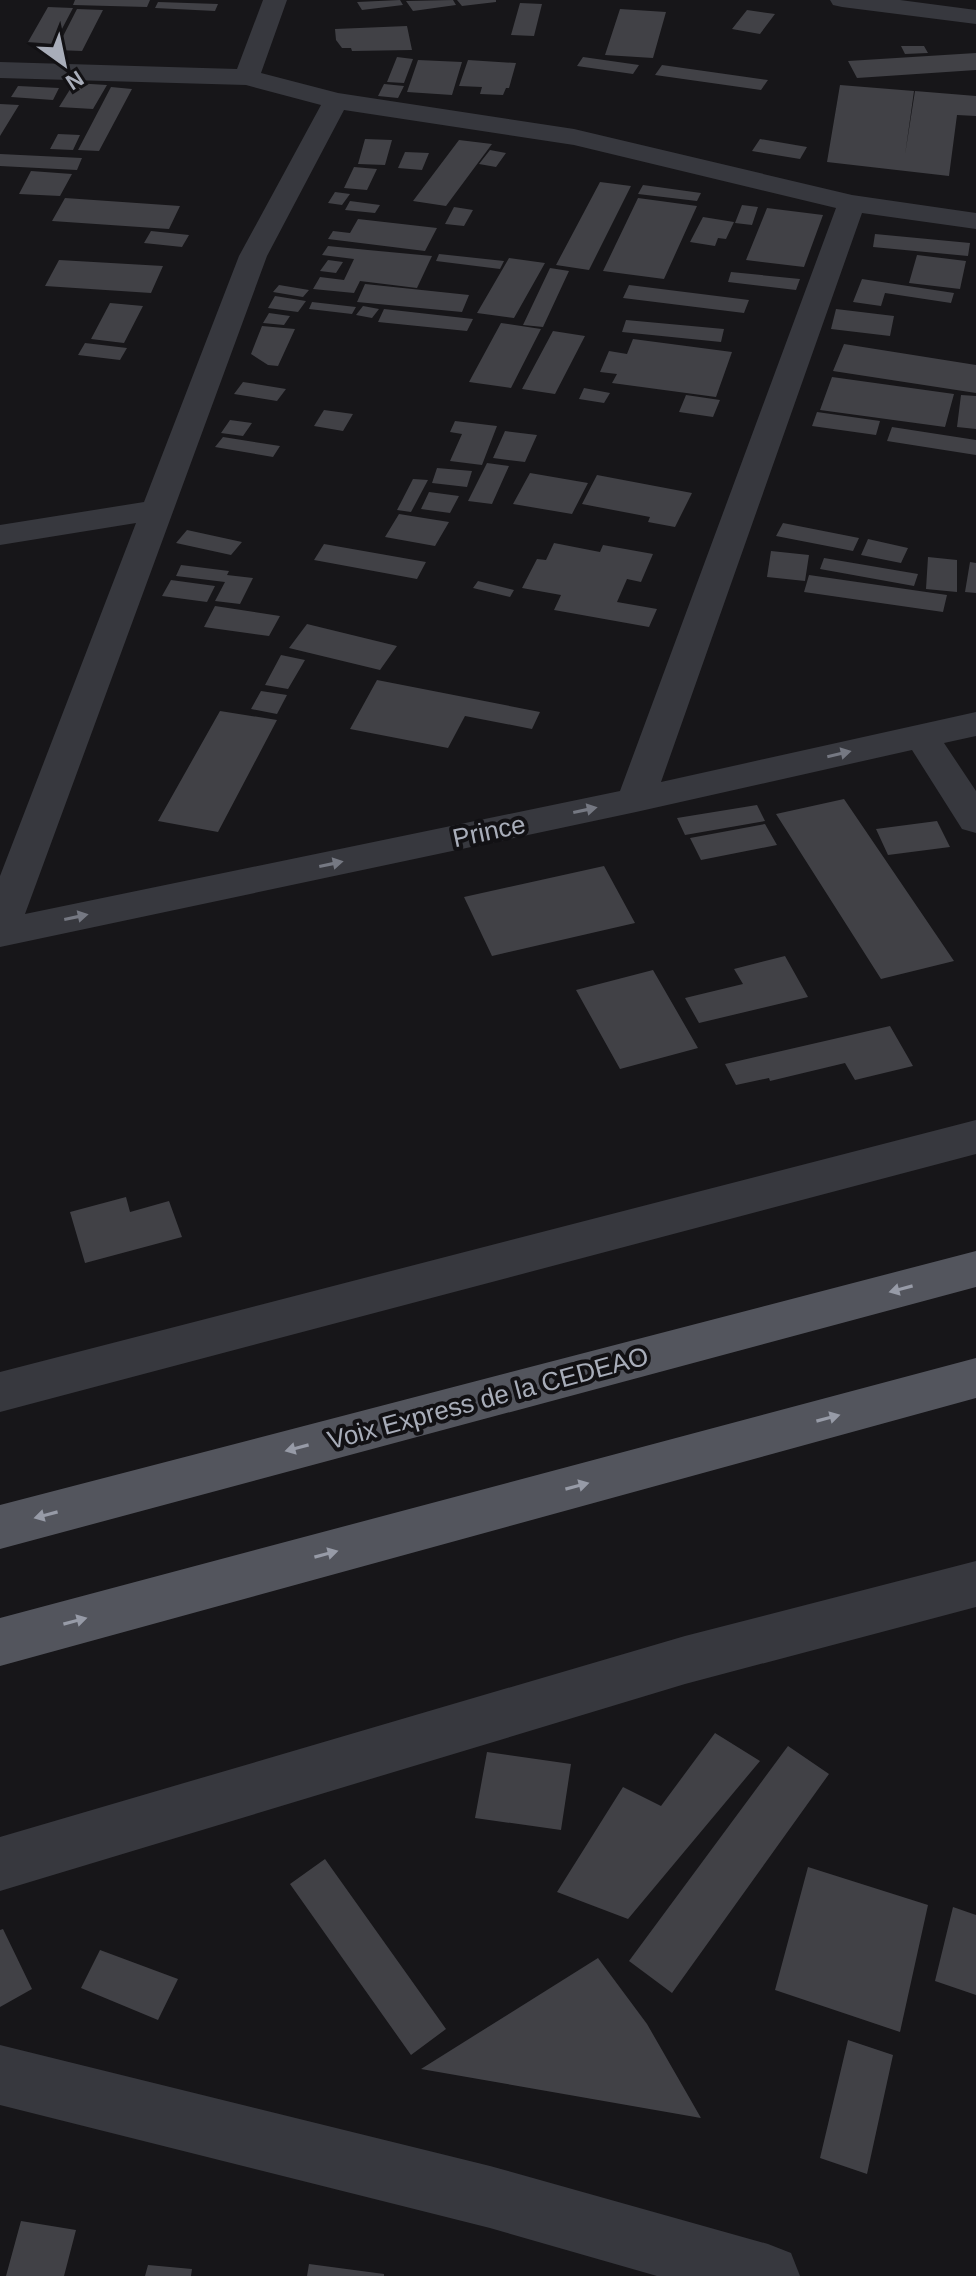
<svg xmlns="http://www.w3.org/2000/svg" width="976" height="2276" viewBox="0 0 976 2276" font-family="Arial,sans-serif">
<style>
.building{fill:#414146}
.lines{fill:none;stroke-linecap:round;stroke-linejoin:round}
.minor{fill:#37383e;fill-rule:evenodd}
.primary{fill:#53555d;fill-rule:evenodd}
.oneway{fill:#757882}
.oneway2{fill:#979ba7}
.labels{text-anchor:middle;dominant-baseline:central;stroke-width:8;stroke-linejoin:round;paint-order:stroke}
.street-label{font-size:26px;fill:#a8adb9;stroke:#121114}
</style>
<rect width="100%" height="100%" fill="#171619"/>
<path class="building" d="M75,0H150L147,7L73,5Z
M400,0L403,5L362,10L357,2Z
M453,0L456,5L413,11L406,1Z
M457,0H496V2L462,6Z
M158,2L218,4L215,11L155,8Z
M520,3L542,4L534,36L511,35Z
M48,7L73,8L54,44L28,42Z
M77,9L103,10L82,51L56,50Z
M620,9L666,12L653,58L605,55Z
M747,10L775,14L760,34L732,29Z
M407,26L412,50L352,51L351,48H342L336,40L335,29Z
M901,46H924L928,53L905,54Z
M976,53V70L857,78L848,61Z
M397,57L413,59L404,83L387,82Z
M583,57L639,65L633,74L577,66Z
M418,60L462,62L452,95L407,92Z
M468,60L516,63L509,88H506L503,95L480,94L482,87L459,86Z
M662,65L768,80L761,90L655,75Z
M74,83L107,85L93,109L59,107Z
M384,84L404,86L398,98L378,96Z
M840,85L914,91L905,155L915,91L976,96V116L957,115L949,176L827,162Z
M18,86L59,88L53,100L11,97Z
M111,87L132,89L99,151L78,150Z
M0,104L19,105L0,136Z
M58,134L80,135L73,150L50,149Z
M365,139L392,140L385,165L358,164Z
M760,139L807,147L800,159L752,151Z
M459,140L492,144L446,206L413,201Z
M490,150L506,153L496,167L479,164Z
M405,152L429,153L422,170L398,168Z
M0,154L82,158L77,170L0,166Z
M354,167L377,169L367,190L344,188Z
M31,171L72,174L60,196L19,194Z
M600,182L631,186L589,270L556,265Z
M643,185L701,193L697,201L638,194Z
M335,192L350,194L342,205L328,203Z
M65,198L180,206L169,229L52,221Z
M638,198L697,206L664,279L603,271Z
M350,201L380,205L375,213L345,210Z
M742,205L758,207L752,225L735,223Z
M454,207L473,210L464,226L445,224Z
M767,208L823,215L804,267L746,260Z
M703,217L734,222L726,239L718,238L715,246L690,242Z
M358,219L437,228L425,251L328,239L333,231L350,233Z
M151,231L189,235L182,247L144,243Z
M875,234L970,243L968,256L873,247Z
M328,246L368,250L432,256L417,288L360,281L354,293L313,289L320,277L344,280L354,259L322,255Z
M439,254L504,261L500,269L436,261Z
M917,255L966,261L960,289L909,283Z
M509,258L545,263L514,318L477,313Z
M59,260L163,266L151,293L45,286Z
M328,260L343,262L336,273L320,271Z
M550,268L569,271L543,327L523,325Z
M731,272L800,279L796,290L728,282Z
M862,279L954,293L951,303L885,293L881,306L853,302Z
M365,284L469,295L462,312L357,302Z
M279,285L309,290L303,297L273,292Z
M629,285L749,300L744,313L623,298Z
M275,296L306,301L298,312L268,308Z
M312,302L356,307L352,314L309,309Z
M110,303L143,306L124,343L91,339Z
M363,306L379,309L372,318L356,315Z
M384,309L473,319L467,331L378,322Z
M836,309L894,316L890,336L831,329Z
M269,313L290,316L284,325L263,323Z
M626,320L724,329L721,342L622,332Z
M501,323L541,329L511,388L469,382Z
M262,326L295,329L278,366L268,365L251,354Z
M553,331L585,336L555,394L522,389Z
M633,339L732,352L716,397L612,383L617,374L600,372L609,351L627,354Z
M85,343L127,348L120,360L78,355Z
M844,344L976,365V393L833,371Z
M832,377L954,394L945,427L820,410Z
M243,382L286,389L277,401L234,394Z
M584,388L610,393L604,403L579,399Z
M686,395L720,400L713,417L679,412Z
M961,395L976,396V429L957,427Z
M324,410L353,414L343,431L314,426Z
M817,412L880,421L876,435L812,426Z
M230,420L252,423L243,436L221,433Z
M455,421L497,426L482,465L450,461L462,434L450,432Z
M892,427L976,440V455L887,441Z
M505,431L537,435L525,462L493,458Z
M223,437L280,446L273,457L215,447Z
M487,463L509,466L492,504L468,501Z
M437,468L472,471L467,487L432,483Z
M530,473L588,483L572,514L513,504Z
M597,475L692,493L675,527L648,522L650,517L582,504Z
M413,479L428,480L411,512L397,510Z
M429,492L459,496L450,513L421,509Z
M399,514L449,522L435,546L385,537Z
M783,523L859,538L853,551L776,536Z
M187,530L242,542L231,555L176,543Z
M868,539L908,548L901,563L861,555Z
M554,543L600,552L603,545L653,554L641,582L627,579L617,602L657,609L649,627L554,610L561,595L522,588L537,559L546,560Z
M324,544L426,562L417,579L314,560Z
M771,551L809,555L805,581L767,577Z
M928,557L957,560V592L926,589Z
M824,558L918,574L914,586L820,569Z
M970,562L976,563V593L965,592Z
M181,565L229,571L227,575L253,578L240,604L215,601L225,582L176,576Z
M809,575L947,595L943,612L804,592Z
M171,580L215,586L207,602L162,596Z
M478,581L514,590L510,597L473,588Z
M215,606L280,616L269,636L204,627Z
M307,624L397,646L380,670L289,648Z
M281,655L305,660L288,689L265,685Z
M377,680L540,712L532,729L465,716L448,748L350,729Z
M261,691L287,695L277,714L251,709Z
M220,711L277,720L218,832L158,821Z
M844,799L954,961L881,979L776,814Z
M757,805L765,821L685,835L677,818Z
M937,821L950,847L888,855L876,829Z
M765,824L777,845L701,860L690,838Z
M604,866L635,923L492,956L464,897Z
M785,956L808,997L699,1023L685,998L743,984L734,969Z
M653,970L698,1048L620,1069L576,990Z
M890,1026L913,1066L855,1080L845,1063L770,1081L769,1078L736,1085L725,1064Z
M126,1197L130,1212L169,1201L182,1237L85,1263L70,1212Z
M715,1733L760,1761L628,1919L557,1892L623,1787L661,1806Z
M788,1746L829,1774L672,1993L629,1961Z
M487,1752L571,1764L561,1830L475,1818Z
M325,1859L446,2029L411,2055L290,1884Z
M808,1867L928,1905L900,2032L775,1990Z
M953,1907L976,1915V1995L935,1981Z
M3,1929L32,1989L0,2007V1930Z
M100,1950L178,1979L158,2020L81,1988Z
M598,1958L647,2024L701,2118L421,2069Z
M848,2040L893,2055L867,2174L820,2158Z
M21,2221L76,2230L64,2276H6Z
M309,2264L384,2274V2276H307Z
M148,2265L192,2269L191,2276H145Z"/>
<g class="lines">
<path class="minor" d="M263,0H287L261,73L338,93L574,129L852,195L976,213V229L862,213L661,782L976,712V736L944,743L976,791V833L962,829L912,750L636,812L0,947V876L136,523L0,545V525L144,502L239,256L321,105L246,85L0,78V62L237,69ZM344,110L574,145L836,208L620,791L25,914L267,256Z
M830,0H900L976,10V24L842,7L833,5Z
M976,1120V1154L0,1412V1372Z
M976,1561V1607L685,1684L0,1891V1837L685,1636Z
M0,2045L490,2166L768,2244L791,2253L800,2276H657L490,2228L0,2105Z"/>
<path class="primary" d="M976,1251V1287L0,1549V1505Z
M976,1358V1398L0,1666V1618Z"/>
</g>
<defs><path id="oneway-solid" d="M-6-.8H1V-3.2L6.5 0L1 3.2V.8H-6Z" transform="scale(2)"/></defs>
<g class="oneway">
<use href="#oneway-solid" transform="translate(839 754) rotate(-13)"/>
<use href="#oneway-solid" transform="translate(585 810) rotate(-12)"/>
<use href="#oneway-solid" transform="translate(331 864) rotate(-12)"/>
<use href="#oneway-solid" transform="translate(76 917) rotate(-12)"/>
</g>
<g class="oneway2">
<use href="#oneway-solid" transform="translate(901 1289) rotate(165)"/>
<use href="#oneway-solid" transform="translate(828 1418) rotate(-15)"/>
<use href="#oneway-solid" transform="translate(297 1448) rotate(165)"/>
<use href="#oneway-solid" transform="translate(577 1486) rotate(-15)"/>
<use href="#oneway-solid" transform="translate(46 1515) rotate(165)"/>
<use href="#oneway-solid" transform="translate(326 1554) rotate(-15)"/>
<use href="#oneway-solid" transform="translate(75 1621) rotate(-15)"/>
</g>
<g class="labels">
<g class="street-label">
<text transform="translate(489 831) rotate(-12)">Prince</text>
<text transform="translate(488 1398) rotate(-15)">Voix Express de la CEDEAO</text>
</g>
</g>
<g transform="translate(64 64) rotate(147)" stroke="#121114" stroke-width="6" paint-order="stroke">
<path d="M0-6L14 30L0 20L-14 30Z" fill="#a8adb9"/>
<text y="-12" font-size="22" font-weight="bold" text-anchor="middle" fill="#a8adb9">N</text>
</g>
</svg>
